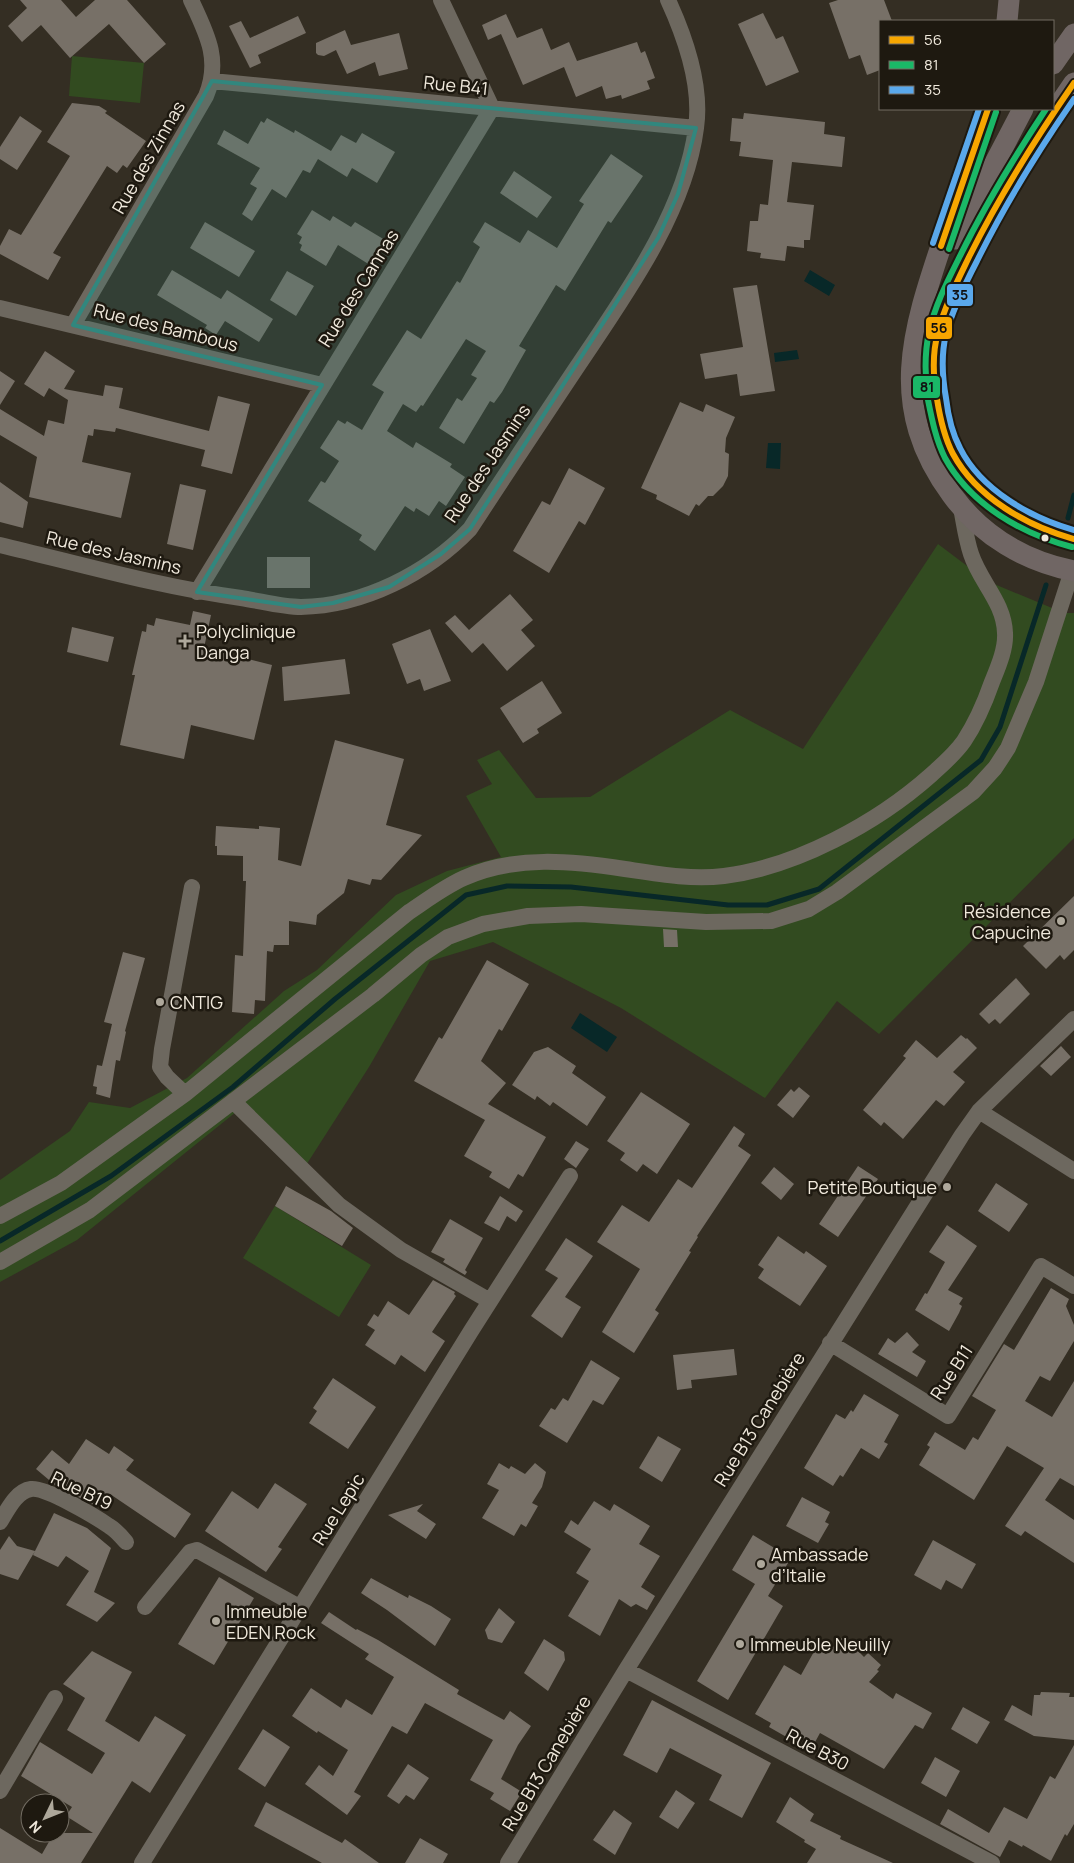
<svg xmlns="http://www.w3.org/2000/svg" width="1074" height="1863" viewBox="0 0 1074 1863" font-family="Manrope,sans-serif">
<style>
.green{fill:#324b20}
.water{fill:#082828}
.lines{fill:none;stroke-linecap:round;stroke-linejoin:round}
.stream{stroke:#082828;stroke-width:5}
.building{fill:#777067}
.minor{stroke:#6d685f;stroke-width:16}
.major{stroke:#706664;stroke-width:21}
.bus-1-casing{stroke:#1e1910;stroke-width:10}
.bus-2-casing{stroke:#1e1910;stroke-width:10}
.bus-3-casing{stroke:#1e1910;stroke-width:10}
.bus-1{stroke:#f7a600;stroke-width:6}
.bus-2{stroke:#1ab867;stroke-width:6}
.bus-3{stroke:#5aa8eb;stroke-width:6}
.marked{fill:#31877e;fill-opacity:0.2;stroke:#31877e;stroke-width:4;stroke-linejoin:round}
.bus-dot{fill:#f0e9dc;stroke:#1e1910;stroke-width:2}
.poi-dot{fill:#aea89b;stroke:#1e1910;stroke-width:2}
.labels{text-anchor:middle;dominant-baseline:central;stroke-width:5;stroke-linejoin:round;paint-order:stroke}
.street-label{font-size:18px;fill:#f0e9dc;stroke:#1e1910}
.poi-label{font-size:18px;fill:#f0e9dc;stroke:#1e1910;text-anchor:start}
.line-badge{stroke:#1e1910;stroke-width:2}
.pale-badge-label{font-size:14px;text-anchor:middle;font-weight:bold;fill:#111}
</style>
<rect width="100%" height="100%" fill="#342e23"/>
<path class="green" d="M72,56L144,63L140,103L69,96Z
M938,544L987,581L1064,613H1074V838L879,1034L837,1001L765,1098L621,1008L493,942L430,961L369,1067L301,1173L236,1112L77,1240L0,1282V1180L70,1131L89,1102L130,1108L187,1078L284,991L317,970L396,895L447,871L501,857L466,796L492,784L477,760L499,750L536,798L590,797L730,710L803,749Z
M275,1206L371,1265L339,1317L243,1258Z"/>
<path class="water" d="M810,270L835,285L829,296L804,281Z
M797,350L799,359L775,362L774,353Z
M768,443H781L780,469L766,468Z
M580,1013L617,1037L607,1052L571,1028Z"/>
<g class="lines">
<path class="stream" d="M1068,518L1074,495
M0,1241L111,1176L233,1087L335,999L466,895L507,886L571,887L728,905H767L819,889L981,760L1000,727L1046,585"/>
</g>
<path class="building" d="M20,0H61L76,17L95,0H127L166,44L144,63L109,24L70,58L41,25L22,42L8,26L27,8Z
M838,0H884L892,21H880V70L867,75L860,55L849,59L829,3Z
M763,13L776,39L783,36L799,72L766,86L738,24Z
M506,14L517,38L542,28L551,50L569,42L577,61L637,42L641,53L645,51L655,78L647,81L650,89L622,99L621,95L606,99L602,86L576,97L564,67L523,85L501,34L488,40L482,25Z
M298,16L306,33L258,55L261,63L250,68L229,26L241,21L250,38Z
M345,30L351,45L399,33L408,69L379,76L375,62L347,74L336,50L324,56L318,55L316,53V43Z
M72,103L99,106L107,111L105,113L146,141L127,168L123,165L117,173L107,166L53,253L61,257L48,280L0,254V246L9,229L21,235L70,156L47,142Z
M744,113L825,122L824,134L845,137L842,167L792,162L787,202L814,205L810,240H804V248L787,246L785,261L760,258L761,253L747,251L750,221H758L760,204L768,205L773,160L739,156L741,142L730,141L732,118L743,119Z
M20,116L42,131L17,170L0,159V147Z
M267,118L294,133L295,130L331,151L341,135L356,143L362,133L395,152L377,183L352,168L347,177L318,159L310,173L303,170L286,198L272,189L252,221L242,214L257,188L250,184L260,168L217,144L224,130L248,144L261,121L264,123Z
M611,154L643,176L611,223L608,221L565,291L556,285L519,346L526,350L502,392L494,403L490,401L464,444L439,428L457,398L462,401L477,378L471,375L486,351L466,339L423,406L421,405L416,412L403,404L387,431L413,448L416,442L452,464L450,467L465,477L446,506L439,501L429,516L416,508L414,512L405,506L375,551L359,540L362,535L308,501L321,481L325,483L339,461L320,448L338,420L345,424L347,421L362,430L384,392L372,385L407,330L421,339L457,281L460,283L480,247L473,242L485,222L520,243L528,230L557,248L584,204L579,201Z
M514,171L552,197L537,218L500,193Z
M312,210L330,221L333,216L351,227L355,222L385,240L370,265L338,245L326,266L300,250L302,245L299,243L302,237L297,234Z
M205,222L255,251L239,277L190,248Z
M172,270L221,299L227,290L273,319L259,342L225,321L216,335L205,328L207,325L157,295Z
M287,271L314,286L296,316L270,300Z
M757,285L775,391L740,396L737,374L705,379L700,354L743,347L733,288Z
M45,351L75,371L64,389L103,396L105,385L123,388L119,408L209,431L218,396L250,404L232,474L201,466L205,450L116,428L115,432L94,429L93,436L88,435L82,462L131,473L121,518L29,497L37,457L0,435V409L44,436L48,420L64,424L68,400L49,388L44,397L24,384Z
M0,371L15,381L0,405Z
M680,402L703,412L706,404L735,417L726,438L725,452L729,454L728,476L723,486L713,496H708L699,506L696,504L689,516L656,499L657,495L641,488Z
M569,468L605,488L585,525L579,521L549,573L513,551L542,501L550,505Z
M0,482L28,502L23,528L0,522Z
M180,484L206,490L193,550L167,544Z
M267,557H310V588H267Z
M510,594L533,620L521,630L535,646L507,671L483,643L472,653L445,623L455,615L469,630Z
M193,611L211,615L204,648L272,665L254,740L191,725L184,759L120,745L135,675H132L142,631L146,632L147,624L154,626L156,618L190,625Z
M72,627L114,637L108,662L67,652Z
M430,629L451,681L424,691L420,679L407,684L392,644Z
M345,659L350,694L284,701L282,667Z
M542,681L562,713L537,729L539,733L523,743L500,708Z
M335,740L404,759L386,825L422,835L381,880L372,879L370,885L348,879L344,893L317,915L316,925L289,921V945H274L273,952L267,951L265,1001L255,1000L254,1014L232,1012L235,955L243,956L246,881H243V856L217,855V846H215L216,826L259,829V826L280,828L278,860L301,866Z
M1074,896V950L1064,960L1060,955L1046,969L1023,946Z
M663,929L677,930L678,947H664Z
M123,952L145,958L125,1031L126,1032L120,1061L116,1060L110,1098L96,1094L97,1087L93,1086L97,1065L102,1066L112,1024L104,1022Z
M487,960L529,984L502,1031L499,1029L481,1061L506,1083L488,1104L546,1137L523,1177L518,1174L509,1189L489,1177L492,1172L464,1156L485,1120L414,1081L439,1037L442,1039Z
M1016,978L1030,994L1000,1024L995,1019L989,1024L979,1014Z
M961,1035L966,1039L967,1038L977,1048L953,1072L965,1082L944,1106L936,1100L903,1139L884,1122L881,1126L863,1110L906,1058L903,1056L916,1040L937,1058Z
M1061,1046L1071,1057L1051,1076L1040,1066Z
M548,1047L576,1066L572,1073L606,1097L587,1126L553,1102L550,1106L537,1096L535,1100L512,1085L534,1052Z
M799,1087L810,1096L793,1118L777,1105L791,1089L794,1092Z
M641,1092L690,1124L657,1174L643,1164L637,1172L620,1160L625,1153L607,1141Z
M734,1126L745,1134L738,1146L751,1155L697,1236L698,1237L689,1251L691,1252L655,1310L659,1313L634,1353L602,1332L640,1269L597,1242L622,1205L649,1222L678,1179L692,1188Z
M576,1141L589,1149L576,1168L564,1159Z
M858,1166L878,1179L838,1237L819,1224Z
M774,1167L794,1184L781,1200L761,1183Z
M996,1183L1028,1204L1009,1232L978,1211Z
M286,1186L331,1211L353,1228L342,1246L275,1206Z
M500,1196L523,1211L516,1222L507,1216L499,1231L484,1223Z
M450,1219L483,1238L465,1270L467,1272L465,1275L443,1262L445,1259L431,1252Z
M947,1225L977,1246L948,1290L963,1298L959,1304L962,1306L959,1313L949,1331L915,1310L925,1293L927,1294L945,1262L929,1252Z
M778,1236L804,1254L806,1251L827,1266L800,1306L758,1278L764,1269L758,1265Z
M566,1238L593,1256L565,1297L581,1307L562,1338L531,1316L558,1278L545,1270Z
M433,1280L455,1292L454,1294L456,1296L432,1332L445,1341L425,1372L401,1355L395,1365L365,1345L375,1330L367,1325L374,1314L378,1317L388,1301L409,1315Z
M1051,1288L1069,1299L1066,1306L1074,1325V1341L1050,1381L1040,1376L1025,1401L1052,1417L1074,1381V1486L1060,1478L1045,1500L1074,1520V1563L1025,1531L1021,1536L1005,1526L1044,1468L1007,1446L974,1500L919,1465L930,1447L927,1445L935,1432L965,1450L973,1437L978,1440L996,1410L972,1396L1004,1344L1014,1350Z
M907,1332L919,1345L912,1352L926,1361L917,1377L878,1354L888,1338L895,1343Z
M734,1349L737,1375L691,1380L692,1388L677,1390L673,1355Z
M591,1360L620,1378L603,1405L593,1400L567,1443L539,1426L551,1408L555,1410L563,1398L568,1401Z
M333,1378L376,1407L348,1449L309,1423L317,1411L313,1408Z
M864,1394L899,1415L884,1442L888,1444L879,1459L861,1448L843,1477L840,1475L833,1486L804,1468L836,1414L845,1419L851,1410L853,1412Z
M658,1436L681,1449L662,1482L639,1468Z
M86,1439L109,1454L114,1446L134,1460L126,1470L191,1514L175,1538L110,1494L105,1502L101,1499L96,1506L55,1485L36,1469L52,1450L69,1464Z
M499,1463L509,1469L511,1466L525,1474L535,1463L546,1472L542,1487L532,1503L538,1506L526,1527L521,1524L514,1536L482,1518L499,1490L487,1484Z
M275,1483L307,1504L278,1547L282,1549L266,1572L205,1531L232,1491L258,1509Z
M802,1497L830,1512L825,1522L829,1524L818,1543L786,1526Z
M594,1501L610,1511L614,1504L650,1526L639,1544L660,1556L641,1587L655,1596L647,1610L636,1604L631,1607L619,1599L600,1636L568,1616L589,1581L576,1573L591,1549L564,1532L571,1520L578,1525Z
M423,1504L417,1511L436,1524L426,1539L388,1515Z
M54,1513L87,1528L111,1548L94,1592L115,1603L97,1622L66,1605L89,1571L66,1556L58,1567L33,1555Z
M753,1535L791,1558L768,1596L783,1606L728,1700L697,1681L755,1584L732,1570Z
M9,1536L17,1546L35,1551L18,1580L0,1574V1550Z
M933,1540L976,1564L962,1589L946,1580L941,1590L914,1575Z
M219,1577L254,1598L214,1665L178,1644Z
M371,1578L408,1598L409,1595L431,1606L451,1619L435,1646L387,1610L361,1593Z
M499,1608L515,1622L502,1643L488,1639L485,1630Z
M329,1612L356,1630L357,1629L378,1640L459,1690L457,1694L504,1720L510,1711L531,1726L518,1745L501,1779L522,1792L510,1811L490,1799L494,1793L470,1780L493,1740L425,1703L407,1734L392,1726L354,1792L361,1796L347,1815L305,1784L319,1765L333,1776L348,1750L318,1731L317,1733L292,1716L311,1688L341,1708L346,1699L372,1715L394,1677L365,1659L369,1654L321,1623Z
M842,1638L845,1641L847,1640L864,1657L868,1653L881,1665L877,1670L879,1671L869,1682L893,1699L896,1693L932,1713L923,1729L915,1725L884,1769L820,1733L814,1744L794,1733L790,1739L769,1727L771,1723L755,1714L784,1665L801,1675L816,1648L826,1654Z
M544,1639L564,1652L565,1660L548,1691L524,1673Z
M92,1651L132,1672L105,1721L139,1742L155,1716L186,1735L150,1793L132,1781L81,1863H0V1828L42,1854L54,1833H93L66,1816L72,1807L21,1776L40,1742L92,1774L105,1753L67,1730L85,1698L63,1684Z
M1041,1692L1070,1693L1069,1697H1074V1740L1034,1736L1004,1720L1012,1705L1032,1716L1034,1695H1040Z
M652,1700L771,1763L742,1818L709,1800L722,1775L670,1748L657,1773L623,1755Z
M963,1707L990,1722L977,1744L951,1729Z
M263,1729L290,1747L265,1787L238,1769Z
M1074,1745V1824L1067,1836L1065,1834L1051,1861L1023,1845L1022,1847L1009,1840L1000,1857L940,1824L948,1809L989,1833L1004,1807L1027,1819L1050,1776L1055,1779Z
M935,1757L960,1771L946,1797L921,1783Z
M408,1764L429,1778L414,1800L406,1795L399,1804L387,1796Z
M676,1790L695,1803L678,1829L659,1817Z
M790,1797L814,1814L810,1821L841,1836L840,1839L893,1863H807L816,1849L804,1842L805,1840L776,1822Z
M266,1802L342,1843L345,1839L379,1863H322L254,1826Z
M614,1810L632,1823L615,1855L593,1840Z
M420,1838L448,1854L443,1863H405Z"/>
<g class="lines">
<path class="minor" d="M212,81L696,128
M0,308L322,385
M73,325L206,96C221,60 207,34 191,0
M0,545C80,564 160,587 241,598C261,601 282,607 301,607C363,606 428,573 470,529C505,475 541,421 577,367C623,298 685,214 696,128C702,87 685,37 668,0
M197,592L492,108L441,0
M185,1094L167,1077L160,1067L162,1049L192,887
M233,1101L339,1205L401,1250L490,1301
M979,1111L1074,1171
M0,1216L61,1183L185,1094L409,912C427,900 444,887 464,878C515,855 572,861 625,869C658,874 691,880 724,876C796,867 877,823 931,775C943,764 955,754 964,741C976,723 985,702 992,682C998,667 1006,649 1005,633C1004,602 980,582 971,554C966,539 964,523 961,508
M0,1262L90,1210L373,995L421,955L448,937L483,924L528,916L581,914L706,922L771,921L809,909L837,892L973,792L995,768L1008,748L1036,682L1072,571
M830,1343L948,1416L1041,1266L1074,1286
M0,1522C7,1511 16,1491 31,1489C46,1487 96,1517 109,1526C116,1530 121,1536 126,1542
M145,1607L190,1552L197,1550L301,1608
M626,1670L992,1863
M0,1791L55,1698
M142,1863L471,1331L570,1176
M508,1863L626,1670L962,1135L979,1111L1074,1019"/>
<path class="major" d="M1007,21L1009,0
M1053,64L1074,34
M1074,83C1034,141 996,201 965,265C951,294 935,325 934,358C932,381 941,433 953,454C959,464 966,472 974,481C1000,510 1036,530 1074,539
M988,109C973,152 959,195 944,237C912,332 887,407 952,495C982,536 1025,561 1074,571
M955,239L1023,109"/>
<g class="bus-1-casing">
<path id="bus-1" d="M1074,83C1036,138 1000,195 970,255C958,280 945,305 938,332C932,354 933,377 937,399C940,418 944,437 953,454C977,498 1027,526 1074,539
M941,246L988,109"/>
</g>
<g class="bus-2-casing">
<path id="bus-2" d="M1046,109C1015,156 985,205 960,256C948,280 935,305 929,332C924,355 925,378 928,400C932,420 936,440 945,458C971,505 1022,534 1072,547
M949,249L996,112"/>
</g>
<g class="bus-3-casing">
<path id="bus-3" d="M1074,99C1038,151 1005,204 977,261C965,284 953,308 946,334C941,355 942,376 946,398C948,415 952,433 960,448C981,490 1031,518 1074,530
M933,243L979,109"/>
</g>
<use href="#bus-1" class="bus-1"/>
<use href="#bus-2" class="bus-2"/>
<use href="#bus-3" class="bus-3"/>
</g>
<path class="marked" d="M212,81L696,128L678,194L658,238L470,529L441,554L389,587L333,603L301,607L197,592L322,385L73,325Z"/>
<circle class="bus-dot" cx="1045" cy="538" r="4.5"/>
<g class="poi-dot">
<path d="M182.5 633.5h5v5h5v5h-5v5h-5v-5h-5v-5h5z"/>
<circle cx="1061" cy="921" r="5"/>
<circle cx="160" cy="1002" r="5"/>
<circle cx="947" cy="1187" r="5"/>
<circle cx="761" cy="1564" r="5"/>
<circle cx="216" cy="1621" r="5"/>
<circle cx="740" cy="1644" r="5"/>
</g>
<g class="labels">
<g class="street-label">
<text transform="translate(456 85) rotate(6)">Rue B41</text>
<text transform="translate(148 157) rotate(-60)">Rue des Zinnas</text>
<text transform="translate(358 288) rotate(-58)">Rue des Cannas</text>
<text transform="translate(166 327) rotate(14)">Rue des Bambous</text>
<text transform="translate(487 463) rotate(-56)">Rue des Jasmins</text>
<text transform="translate(114 552) rotate(13)">Rue des Jasmins</text>
<text transform="translate(951 1372) rotate(-57)">Rue B11</text>
<text transform="translate(759 1419) rotate(-58)">Rue B13 Canebière</text>
<text transform="translate(82 1490) rotate(26)">Rue B19</text>
<text transform="translate(338 1509) rotate(-58)">Rue Lepic</text>
<text transform="translate(818 1749) rotate(28)">Rue B30</text>
<text transform="translate(546 1763) rotate(-59)">Rue B13 Canebière</text>
</g>
<g class="poi-label">
<text x="196" y="631">Polyclinique<tspan x="196" dy="21">Danga</tspan></text>
<text x="1051" y="911" text-anchor="end">Résidence<tspan x="1051" dy="21">Capucine</tspan></text>
<text x="170" y="1002">CNTIG</text>
<text x="937" y="1187" text-anchor="end">Petite Boutique</text>
<text x="771" y="1554">Ambassade<tspan x="771" dy="21">d’Italie</tspan></text>
<text x="226" y="1611">Immeuble<tspan x="226" dy="21">EDEN Rock</tspan></text>
<text x="750" y="1644">Immeuble Neuilly</text>
</g>
</g>
<g class="line-badge">
<rect x="946" y="283" width="28" height="24" rx="5" fill="#5aa8eb"/>
<rect x="925" y="316" width="28" height="24" rx="5" fill="#f7a600"/>
<rect x="912" y="375" width="29" height="24" rx="5" fill="#1ab867"/>
</g>
<g class="pale-badge-label">
<text x="960" y="300">35</text>
<text x="939" y="333">56</text>
<text x="927" y="392">81</text>
</g>
<rect x="879" y="20" width="175" height="90" fill="#1e1910" stroke="#726c62"/>
<rect x="889" y="36" width="25" height="8" fill="#f7a600" stroke="#726c62"/>
<text x="924" y="45" font-size="15" fill="#f0e9dc">56</text>
<rect x="889" y="61" width="25" height="8" fill="#1ab867" stroke="#726c62"/>
<text x="924" y="70" font-size="15" fill="#f0e9dc">81</text>
<rect x="889" y="86" width="25" height="8" fill="#5aa8eb" stroke="#726c62"/>
<text x="924" y="95" font-size="15" fill="#f0e9dc">35</text>
<g transform="translate(45 1818) rotate(227)"><circle r="24" fill="#1e1910" stroke="#726c62"/>
<path d="M0-4L9 19L0 12L-9 19Z" fill="#aea89b"/>
<text y="-8" font-size="14" font-weight="bold" text-anchor="middle" fill="#f0e9dc">N</text>
</g>
</svg>
